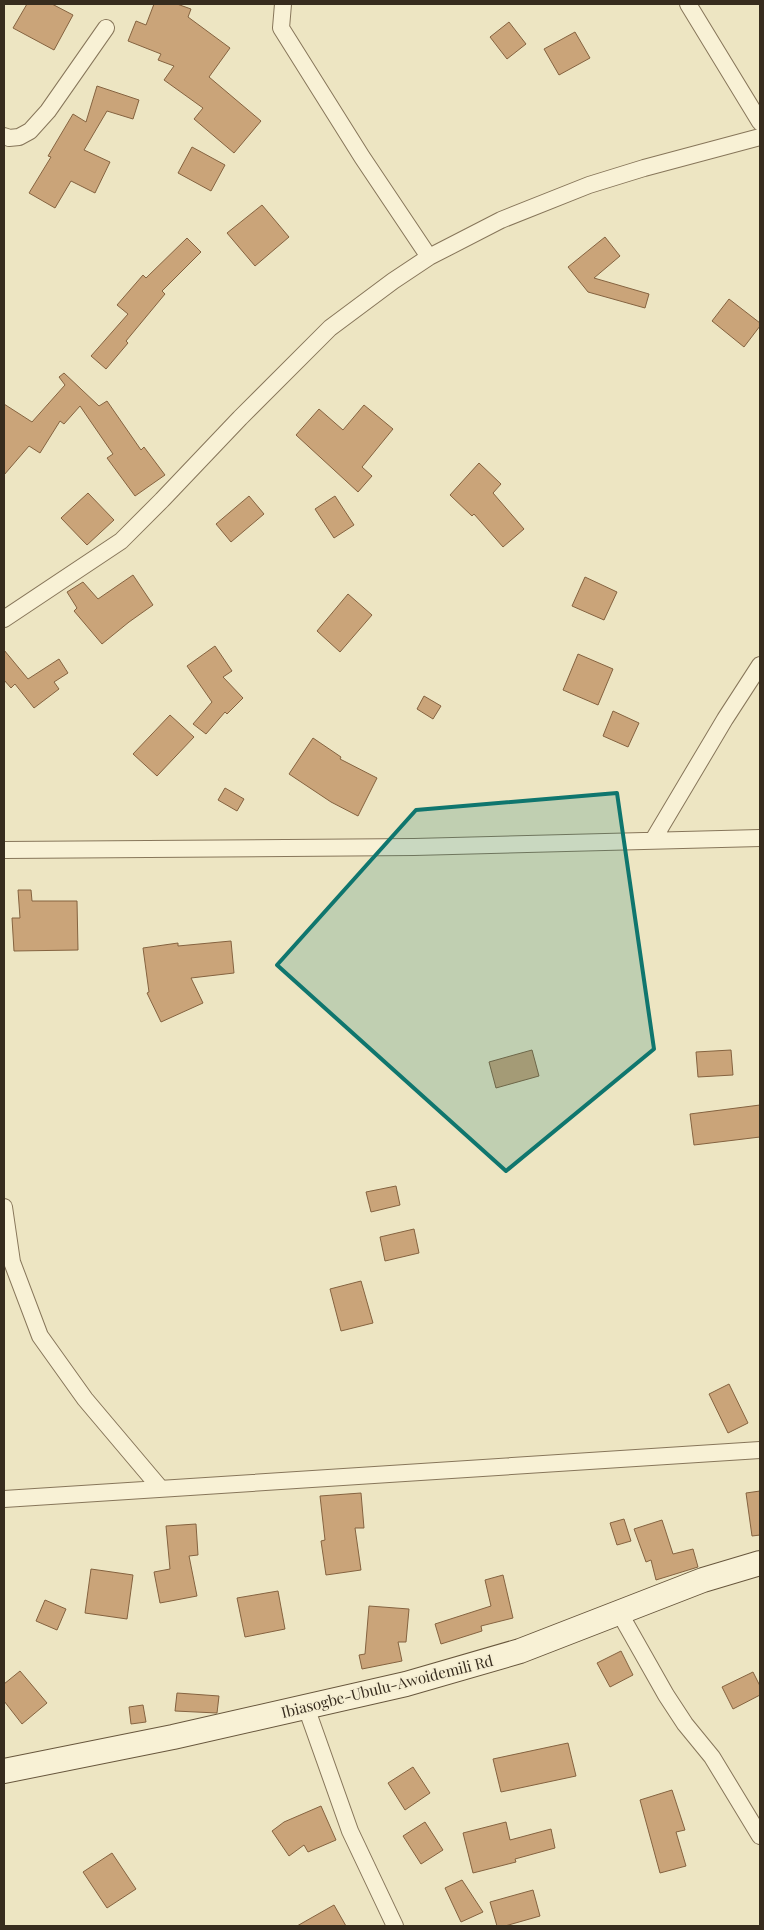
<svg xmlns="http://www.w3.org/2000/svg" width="764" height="1930" viewBox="0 0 764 1930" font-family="'Playfair Display',serif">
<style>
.building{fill:#caa479;stroke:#856340}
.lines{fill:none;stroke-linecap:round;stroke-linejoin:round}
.street-casing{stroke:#87765a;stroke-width:18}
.secondary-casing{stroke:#68573d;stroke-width:26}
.street{stroke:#f8f1d5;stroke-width:16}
.secondary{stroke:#f8f1d5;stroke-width:24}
.marked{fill:#0f766e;fill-opacity:0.2;stroke:#0f766e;stroke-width:4;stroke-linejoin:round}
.labels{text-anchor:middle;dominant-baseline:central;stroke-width:4;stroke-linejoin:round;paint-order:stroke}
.street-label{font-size:15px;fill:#372c1e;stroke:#f5eed2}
</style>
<rect width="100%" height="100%" fill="#ede5c2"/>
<path class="building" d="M27,4H52L73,15L54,50L13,28Z
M154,4H177L191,9L188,17L230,48L209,77L261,121L234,153L194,119L203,108L164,80L174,66L158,60L161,54L128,41L136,21L146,25Z
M509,22L526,44L507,59L490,37Z
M575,32L590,58L559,75L544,49Z
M97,86L139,100L133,119L107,111L84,150L110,162L95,193L71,181L55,208L29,193L51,157L48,156L73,114L86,122Z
M192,147L225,165L211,191L178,173Z
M262,205L289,237L255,266L227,233Z
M605,237L620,256L594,278L649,294L645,308L588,292L568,267Z
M187,238L201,252L162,291L165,294L126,341L128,343L106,369L91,356L128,314L117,305L143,275L146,278Z
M729,299L760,323V326L744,347L712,321Z
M64,373L99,406L107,401L141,450L144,447L165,475L135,496L107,458L113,454L80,406L64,424L60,421L40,453L29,446L4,475V404L32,422L65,385L59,377Z
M364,405L393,429L362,467L372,476L358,492L296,435L319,409L343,430Z
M479,463L501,484L493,493L524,529L503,547L474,514L472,516L450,495Z
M88,493L114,520L87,545L61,518Z
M249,496L264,514L231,542L216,524Z
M335,496L354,525L334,538L315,509Z
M133,575L153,605L129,622L102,644L74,611L77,608L67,592L83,582L98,599Z
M585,577L617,592L604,620L572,606Z
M348,594L372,615L340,652L317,631Z
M215,646L232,671L223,677L243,698L227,714L225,712L206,734L193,724L212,702L187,666Z
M4,650L28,679L59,659L68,673L54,682L59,689L34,708L15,684L11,688L4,680Z
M578,654L613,669L598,705L563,690Z
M424,696L441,706L433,719L417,709Z
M613,711L639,723L628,747L603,736Z
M170,715L194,737L157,776L133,754Z
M313,738L341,757L340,759L377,778L358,816L331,802L289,774Z
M225,788L244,799L237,811L218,800Z
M18,890H31L32,901H77L78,950L14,951L12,918H20Z
M231,941L234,973L191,978L203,1003L161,1022L147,993L149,992L143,948L178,943V946Z
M532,1050L539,1076L496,1088L489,1062Z
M731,1050L733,1075L698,1077L696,1052Z
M760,1105V1137L694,1145L690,1114Z
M396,1186L400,1205L371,1212L366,1192Z
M414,1229L419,1253L385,1261L380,1237Z
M361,1281L373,1323L341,1331L330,1289Z
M729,1384L748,1423L728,1433L709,1394Z
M760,1491V1535L752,1536L746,1493Z
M361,1493L364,1528H355L361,1570L326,1575L321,1541L325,1540L320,1496Z
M624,1519L631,1541L617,1545L610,1523Z
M662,1520L673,1554L693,1549L698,1567L656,1580L651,1560L646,1562L634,1529Z
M196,1524L198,1555L189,1556L197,1596L160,1603L154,1572L170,1569L166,1526Z
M91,1569L133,1575L127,1619L85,1613Z
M503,1575L513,1618L481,1626L482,1631L441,1644L435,1624L491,1606L485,1580Z
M278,1591L285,1629L245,1637L237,1598Z
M45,1600L66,1609L57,1630L36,1621Z
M369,1606L409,1609L406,1642H398L402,1661L362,1669L359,1655L365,1654Z
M621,1651L633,1675L610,1687L597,1663Z
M20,1671L47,1703L22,1724L4,1701V1684Z
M753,1672L760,1686V1695L733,1709L722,1687Z
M177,1693L219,1696L217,1713L175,1711Z
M143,1705L146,1722L131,1724L129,1707Z
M568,1743L576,1776L501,1792L493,1759Z
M413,1767L430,1793L405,1810L388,1783Z
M672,1790L685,1830L676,1832L686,1866L660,1873L640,1800Z
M321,1806L336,1840L308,1852L304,1845L289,1856L272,1831L284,1822Z
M425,1822L443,1850L421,1864L403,1836Z
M506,1822L510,1840L551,1829L555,1848L515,1859L516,1862L473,1873L463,1833Z
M112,1853L136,1889L107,1908L83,1872Z
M462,1880L483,1912L461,1922L445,1888Z
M533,1890L540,1916L505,1926H497L490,1902Z
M334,1905L346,1926H297Z"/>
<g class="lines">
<g class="street-casing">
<path id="street" d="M283,4L281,28L362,157L429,257
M688,4L760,122
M4,136L9,138L19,137L30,131L48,111L106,28
M4,619L121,541L162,500L240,418L330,328L393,281L429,257L501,220L589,185L644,168L760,137
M653,840L725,719L760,665
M4,850L414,847L760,838
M4,1207L12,1262L40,1336L85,1399L161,1489
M4,1499L760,1450
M619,1612L666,1695L685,1724L712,1757L760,1836
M306,1707L350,1831L395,1926"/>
</g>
<g class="secondary-casing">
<path id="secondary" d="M4,1771L173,1737L406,1684L520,1651L703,1580L760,1563"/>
</g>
<use href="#street" class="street"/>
<use href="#secondary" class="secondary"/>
</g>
<path class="marked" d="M617,793L654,1049L506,1171L277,965L416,810Z"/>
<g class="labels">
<g class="street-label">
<text transform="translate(387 1686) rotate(-14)">Ibiasogbe-Ubulu-Awoidemili Rd</text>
</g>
</g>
<rect width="764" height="1930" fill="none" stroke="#372c1e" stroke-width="10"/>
</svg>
